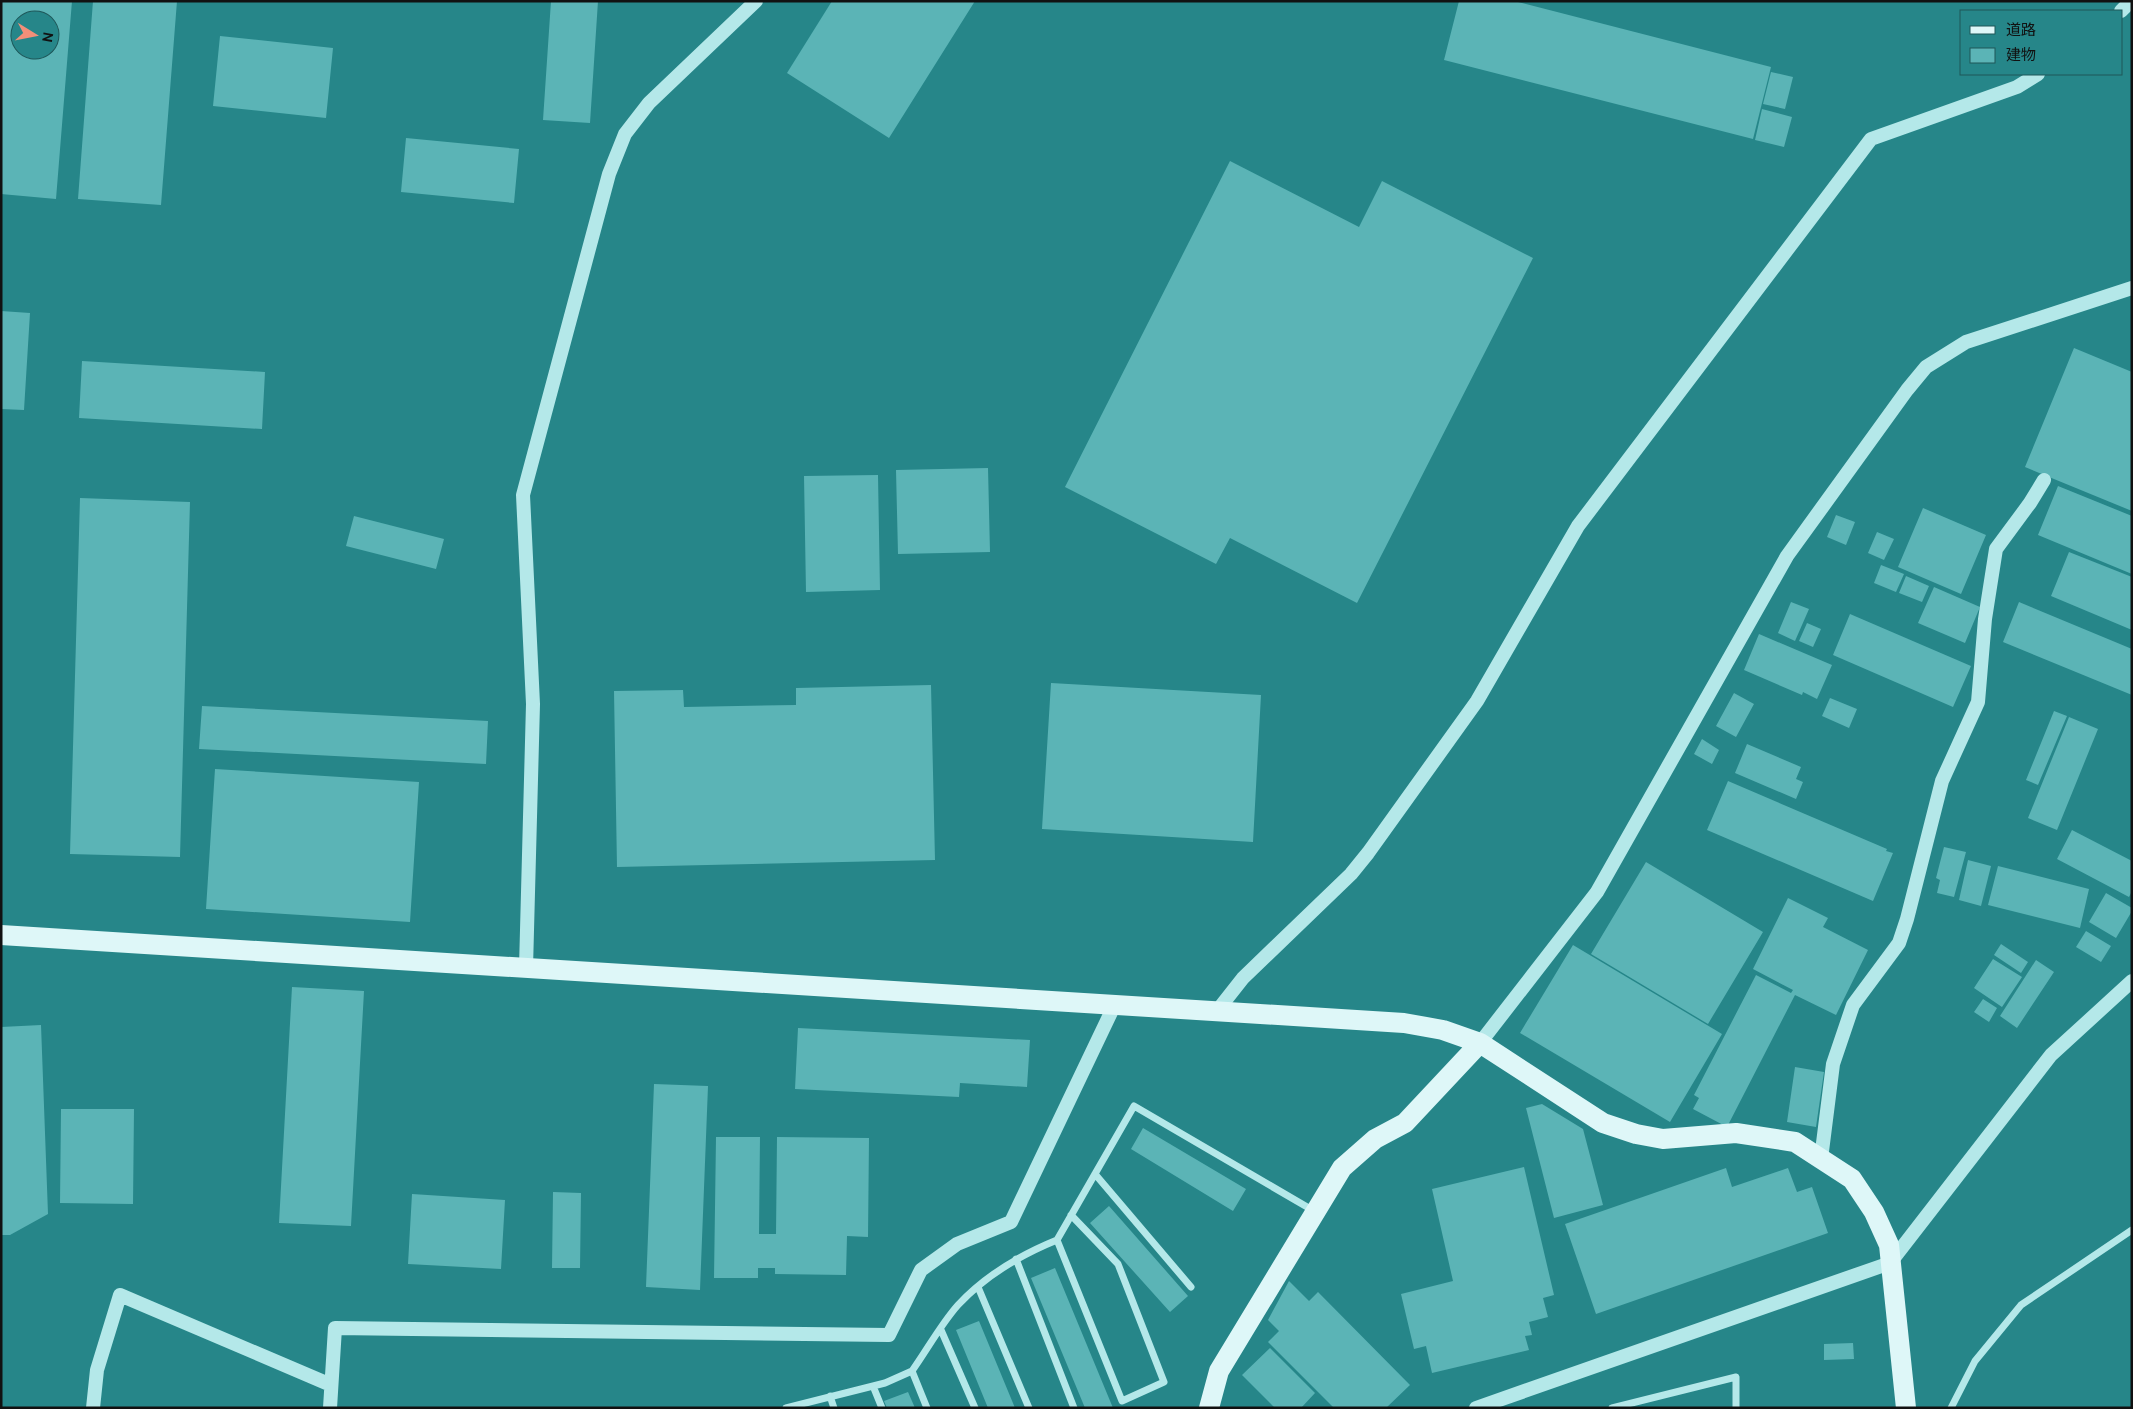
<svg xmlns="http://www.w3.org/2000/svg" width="2133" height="1409" viewBox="0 0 2133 1409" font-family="Cabin,'Noto Sans JP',sans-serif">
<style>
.building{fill:#5bb4b6;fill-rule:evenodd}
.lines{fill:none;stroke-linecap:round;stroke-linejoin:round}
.lane{stroke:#b4e8e9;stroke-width:7}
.street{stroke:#b4e8e9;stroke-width:14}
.secondary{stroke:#def7f8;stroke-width:20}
</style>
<rect width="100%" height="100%" fill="#268689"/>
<path class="building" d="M1,1H72L56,199L1,194ZM20,20H50V50H20Z
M93,1H177L161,205L78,199Z
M551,1H598L590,123L543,120Z
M832,1H975L889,138L787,73Z
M1459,1H1514L1771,67L1753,139L1444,60Z
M220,36L333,48L326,118L213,106Z
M1771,72L1793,77L1785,109L1763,104Z
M1762,109L1792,117L1784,147L1755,140Z
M406,138L519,149L514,203L401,192Z
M1230,161L1359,227L1382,181L1533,258L1357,603L1230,538L1216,564L1065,487Z
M1,311L30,313L24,410L1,409Z
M2074,348L2132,372V511L2025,467Z
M82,361L265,372L262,429L79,418Z
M988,468L990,552L898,554L896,470Z
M878,475L880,590L806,592L804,476Z
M2058,486L2132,516V574L2038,535Z
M80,498L190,502L180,857L70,854Z
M1923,508L1986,535L1961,594L1898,567Z
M1836,515L1855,522L1846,545L1827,537Z
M354,516L444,539L436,569L346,546Z
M1877,532L1894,539L1884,560L1868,553Z
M2069,552L2132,577V630L2051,596Z
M1881,565L1904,574L1896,592L1874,583Z
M1906,576L1929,586L1922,602L1899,593Z
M1934,587L1980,607L1965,643L1918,623Z
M1791,602L1809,609L1795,641L1778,633Z
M2019,602L2132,649V695L2003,642Z
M1850,614L1971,666L1953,707L1833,655Z
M1807,623L1821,629L1813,647L1799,641Z
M1759,634L1832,665L1817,699L1803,692L1802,695L1744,670Z
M1051,683L1261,695L1253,842L1042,829Z
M931,685L935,860L617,867L614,691L683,690L684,707L796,705V688Z
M1734,693L1754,704L1736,737L1716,726Z
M1830,698L1857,709L1849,728L1822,716Z
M202,706L488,721L486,764L199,749Z
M2054,711L2067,716L2038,785L2026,780Z
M2069,717L2098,729L2057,830L2028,818Z
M1702,739L1719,750L1712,764L1694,754Z
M1747,744L1801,767L1796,779L1803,782L1796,799L1735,773Z
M215,769L419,782L410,922L206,909Z
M1728,781L1887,849L1886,851L1893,853L1873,901L1707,830Z
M2072,830L2132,861V891L2129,897L2057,859Z
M1944,847L1966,852L1954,897L1937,893L1940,880L1936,878Z
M1968,860L1991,866L1981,906L1959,900Z
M1646,862L1763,932L1708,1024L1591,954Z
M1998,866L2089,889L2080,928L1988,905Z
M2106,893L2132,908V911L2116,938L2089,922Z
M1788,898L1828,918L1823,927L1868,950L1836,1015L1795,995L1727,1127L1693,1109L1699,1098L1694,1095L1756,975L1791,993L1793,990L1753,969Z
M2086,931L2111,946L2101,962L2076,947Z
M2001,944L2028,962L2021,973L1994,955Z
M1573,945L1722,1034L1670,1122L1520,1033Z
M1993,959L2022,977L2002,1007L1974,988Z
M2036,960L2054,972L2017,1028L2000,1016Z
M292,987L364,991L351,1226L279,1223Z
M1983,999L1997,1008L1989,1022L1974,1012Z
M41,1025L48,1214L10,1235H1V1027Z
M798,1028L1030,1040L1027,1087L960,1083L959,1097L795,1089Z
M1795,1067L1824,1072L1816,1127L1787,1122Z
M654,1084L708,1086L700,1290L646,1287Z
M1542,1104L1583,1129L1603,1205L1554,1218L1526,1108Z
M61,1109H134L133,1204L60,1203Z
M1143,1128L1246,1189L1233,1211L1131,1149Z
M716,1137H760L759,1234H776L777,1137L869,1138L868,1237L847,1236L846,1275L775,1274V1268H758V1278H714Z
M1524,1167L1554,1295L1543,1298L1548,1317L1529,1322L1532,1335L1525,1336L1529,1350L1432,1373L1426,1346L1414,1349L1401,1294L1453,1281L1432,1189Z
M1726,1168L1732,1187L1788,1168L1797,1192L1812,1187L1828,1233L1596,1314L1565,1224Z
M553,1192L581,1193L580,1268H552Z
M412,1194L505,1200L501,1269L408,1264Z
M1109,1206L1188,1296L1170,1312L1090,1223Z
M1055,1268L1113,1408H1085L1031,1278Z
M1289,1281L1309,1301L1318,1292L1410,1385L1386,1408H1334L1268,1342L1279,1331L1268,1320Z
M979,1321L1015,1408H988L956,1330Z
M1853,1343L1854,1359L1824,1360V1344Z
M1270,1348L1315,1393L1301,1408H1275L1242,1375Z
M908,1392L915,1408H887L884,1401Z"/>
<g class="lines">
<path class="lane" d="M1095,1174L1191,1287
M1057,1240L1134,1106L1314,1211
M1016,1259L1074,1408
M978,1287L1029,1408
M941,1330L975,1408
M873,1386L882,1408
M830,1396L834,1408
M786,1408L885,1383L912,1371
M927,1408L912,1371C927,1350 941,1324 958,1305C986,1275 1020,1255 1057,1240L1122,1401L1164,1382L1118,1264L1071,1215
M1612,1408L1736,1377V1408
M1951,1408L1975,1361L2021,1305L2132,1230"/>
<path class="street" d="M2121,11L2131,1
M526,968L533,704L523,495L609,174L625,134L649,103L756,1
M1217,1011L1243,978L1351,874L1368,853L1477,701L1578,526L1871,139L2017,87L2038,74
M1480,1043L1597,892L1787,556L1907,390L1926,367L1966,342L2132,288
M1821,1159L1833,1064L1853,1005L1899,943L1907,919L1942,781L1978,702L1985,619L1996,549L2030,503L2044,480
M93,1408L97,1370L120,1295L331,1385
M330,1408L335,1328L889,1335L921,1270L957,1244L1011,1222L1115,1004
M1476,1408L1890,1263L2051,1055L2132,981"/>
<path class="secondary" d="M1,935L1404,1023L1443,1030L1480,1043L1603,1123L1636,1134L1663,1139L1736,1133L1795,1142L1852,1179L1874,1212L1889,1245L1906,1408
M1209,1408L1219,1371L1342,1168L1375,1139L1405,1123L1480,1043"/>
</g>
<rect width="2133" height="1409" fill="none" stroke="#111111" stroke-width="5"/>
<rect x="1960" y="10" width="162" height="65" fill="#268689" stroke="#1e5759"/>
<rect x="1970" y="26" width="25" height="8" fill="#def7f8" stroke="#1e5759"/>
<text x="2006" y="35" font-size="15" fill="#111111">道路</text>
<rect x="1970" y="48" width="25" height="15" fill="#5bb4b6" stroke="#1e5759"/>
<text x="2006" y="60" font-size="15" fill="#111111">建物</text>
<g transform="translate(35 35) rotate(100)"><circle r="24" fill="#268689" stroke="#1e5759"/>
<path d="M0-4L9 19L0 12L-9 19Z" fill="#f28f79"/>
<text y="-8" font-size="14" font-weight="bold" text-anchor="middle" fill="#111111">N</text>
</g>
</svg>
